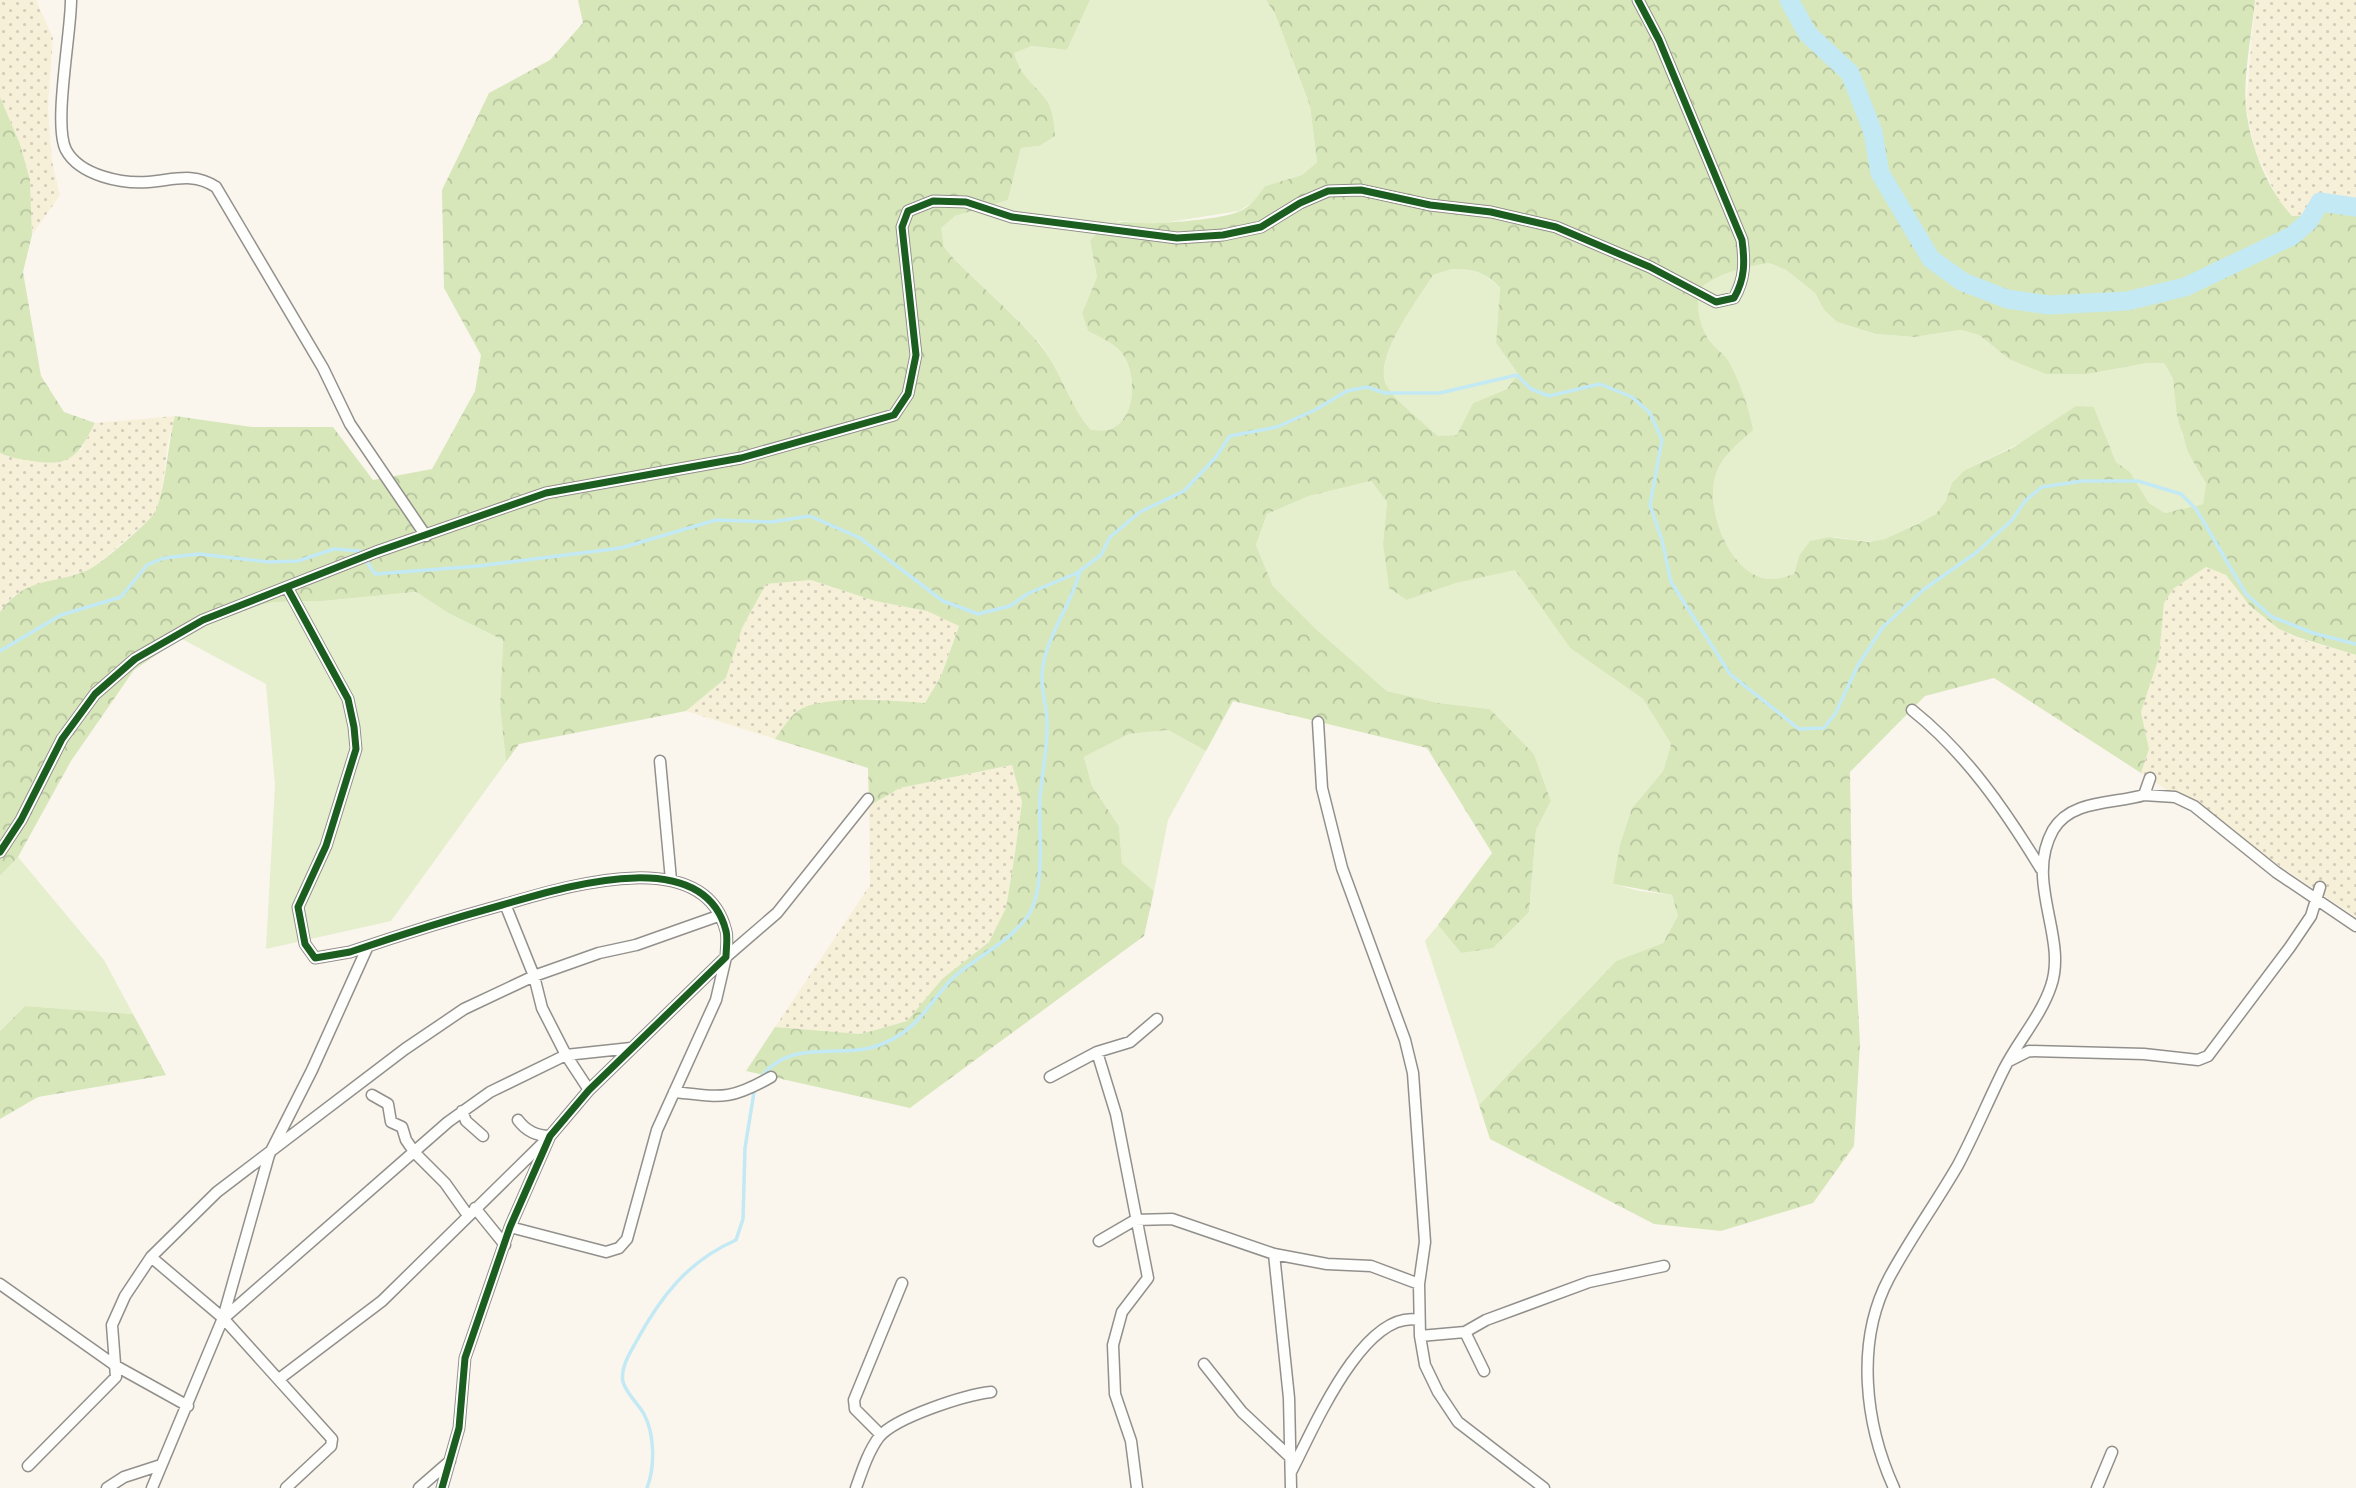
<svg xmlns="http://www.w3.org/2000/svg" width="2356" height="1488" viewBox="0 0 2356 1488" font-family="'IBM Plex Serif',serif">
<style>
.farmland{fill:url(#farmland-dots)}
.green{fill:#e5efcd}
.forest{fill:url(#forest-crowns);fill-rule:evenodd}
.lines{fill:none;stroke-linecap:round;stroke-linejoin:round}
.stream{stroke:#c3e9f4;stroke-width:3.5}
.river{stroke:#c3e9f4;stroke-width:19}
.street-casing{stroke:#92908c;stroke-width:13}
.street{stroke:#fefefc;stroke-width:10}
.cycleway-casing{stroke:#fff;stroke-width:11}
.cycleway{stroke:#1b5e20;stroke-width:7}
</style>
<defs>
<pattern id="farmland-dots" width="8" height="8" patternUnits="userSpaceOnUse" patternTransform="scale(1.75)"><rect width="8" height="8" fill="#f7f0d9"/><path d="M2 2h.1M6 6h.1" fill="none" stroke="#d2ccb9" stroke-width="1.8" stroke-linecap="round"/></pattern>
<pattern id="forest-crowns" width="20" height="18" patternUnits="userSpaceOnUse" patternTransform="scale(1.75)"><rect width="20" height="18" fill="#d7e7ba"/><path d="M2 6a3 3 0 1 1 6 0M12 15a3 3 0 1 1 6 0" fill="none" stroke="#b7c59f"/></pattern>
</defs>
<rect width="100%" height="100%" fill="#faf6ed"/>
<path class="farmland" d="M0,0H36L53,38L48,107L52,161L60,195L32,235L30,180L20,144L0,97Z
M2255,0H2356V202L2315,215L2292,216L2279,202L2255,149L2246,107Z
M175,416L168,442L161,498L154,515L92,569L14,595L0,612V453L9,457L81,450L95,423Z
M2206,567L2226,575L2250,606L2279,629L2297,638L2356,655V917L2141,773L2149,749L2141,712L2159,657L2164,603L2173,589Z
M811,580L875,601L927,611L959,625L941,676L925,703L871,699L797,711L775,739L686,711L726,678L742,628L766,584Z
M1013,765L1022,802L1015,853L1006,908L989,942L942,979L907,1021L861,1034L775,1027L870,885L869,806L900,788Z"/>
<path class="green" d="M1090,0H1266L1275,14L1310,106L1317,162L1302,175L1265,186L1255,201L1239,211L1157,224L1119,221L1090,241L1097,277L1082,313L1088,331C1097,336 1109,341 1117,348C1138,365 1139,421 1108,430C1103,431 1096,430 1091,430C1069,405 1062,372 1041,345C1016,315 983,288 955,260L944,247L940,227L955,216L1008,200L1021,148L1039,146L1046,99L1019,70L1013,53L1032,46L1067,50Z
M1769,263L1786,270L1815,293L1824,310L1837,322L1874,334L1914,337L1961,330L1979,335L2009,359L2164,363L2173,379L2182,435L2206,485L2203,504L2165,513L2149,503L2130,472L2116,462L2094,407L1965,470C1953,483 1949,503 1935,515C1919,528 1886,543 1865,541C1854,541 1843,537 1832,537C1822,538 1808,550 1799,556L1794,574C1782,578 1770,582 1757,576C1725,562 1704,503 1717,471C1724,454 1740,442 1752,430L1727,359L1712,344L1701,326L1696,307L1699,289C1721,272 1742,268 1769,263Z
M1452,269C1474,269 1485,272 1500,289L1496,343L1518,374L1507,389L1473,403L1457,436H1438C1423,423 1396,402 1387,386C1371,359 1419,299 1433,275Z
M1371,481L1387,502L1383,543L1407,600L1456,583L1515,569L1570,648L1643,699L1671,744L1663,771L1632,808L1613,884L1640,891L1672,895L1679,916L1663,943L1616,961L1479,1105L1425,941L1438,925L1461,953L1529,912L1536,830L1551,801L1534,754L1490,709L1439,703L1387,691L1316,629L1273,586L1256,545L1267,514L1309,496Z
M416,592L448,613L503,640L500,706L506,762L391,921L266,949L275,785L266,684L182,639L216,615L274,602L323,601Z
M1168,730L1206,751L1168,820L1154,891L1122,863L1119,826L1092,786L1084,757L1129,734Z
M18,857L104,960L133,1014L25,1006L0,1031V876Z"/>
<path class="forest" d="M578,0H1090L1067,50L1032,46L1014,53C1021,77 1031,81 1045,98C1053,108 1054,124 1055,136L1039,146L1021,148L1008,200L955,216L941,228L944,247L955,260C983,288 1016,315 1041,346C1062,372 1069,405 1091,430C1096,430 1103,431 1108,430C1139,421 1138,365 1117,348C1109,341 1097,336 1088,331L1082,313L1097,277L1090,241C1115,213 1125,225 1158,223C1179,222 1219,219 1238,212C1251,207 1258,196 1265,186L1302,175L1317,162L1310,106L1275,14L1266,0H2255C2252,33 2243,76 2246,108C2250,145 2267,189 2292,216L2315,215L2356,202V655L2297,637L2279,629L2250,606L2226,575L2206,567L2173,589L2164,603L2159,657L2141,712L2149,749L2141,773L1994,678L1925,696L1850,772L1852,896L1860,1044L1854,1146L1813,1203L1721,1231L1654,1224L1490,1139L1479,1105L1616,961L1663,943L1678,916L1672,895L1613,884L1620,845L1632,808L1663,771L1671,744L1643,699L1570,648L1515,570L1456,583L1407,600L1389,588L1383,543L1387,502L1371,481L1309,496L1267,514L1256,545L1273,586L1316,629L1387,691L1439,703L1490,709L1534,754L1551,801L1536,830L1529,912L1493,948L1461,953L1438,925L1492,853L1427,748L1233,701L1206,751L1168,730L1129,734L1084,757L1092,786L1119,826L1122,863L1154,891L1144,936L910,1108L746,1071L775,1027L861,1034L907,1021L942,979L989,942L1006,908L1015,853L1022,802L1012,765L900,788L869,806L868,768L775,739C781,730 788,720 795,713C817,693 896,701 925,703L941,676L959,626L927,611L875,601L811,580L766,584L742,628L726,678L686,711L519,744L506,762L500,706L503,640L448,613L416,592L323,601L274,602L216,615L134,670L71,761L18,857L0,876V612C28,575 50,586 88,570C99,566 146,524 153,515C165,500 168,440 175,416L252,427H333L373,480L432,469L475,391L481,355L444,288L442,190L489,93L550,60L583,23ZM1769,263L1786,270L1815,293L1824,310L1837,322L1875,334L1914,337L1961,330L1979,335L2009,359L2046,374H2087L2146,363H2164L2173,379L2177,416L2188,452L2206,484L2203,504L2165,513L2149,503L2130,472L2116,462L2094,407L2076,406L2014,447L1965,470L1952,483L1946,501L1936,514L1918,524L1885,539L1868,542L1830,537L1810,541L1799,556L1794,574C1782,578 1770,582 1757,576C1725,562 1704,503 1717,471C1724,454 1740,442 1753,430C1749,407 1740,383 1729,362C1725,355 1719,351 1714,346C1699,329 1696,310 1699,289C1721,272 1742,268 1769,263ZM1452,269C1474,269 1485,272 1500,288L1496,343L1518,374L1507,389L1473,403L1457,435L1438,436C1424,423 1396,402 1387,386C1371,359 1419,299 1433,275Z
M0,97L20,144L30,180L32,235L23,272L41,376L64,412L95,423C78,456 71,467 32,461C21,459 10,458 0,453Z
M25,1006L133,1014L166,1075L38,1097L0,1119V1031Z"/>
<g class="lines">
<path class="stream" d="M0,651L61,615L121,597L147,565L164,558L199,554L269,562L298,561L334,549L360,551L375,574L479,566L621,548L716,520L771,522L810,516L860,538L943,601L978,614L1010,606L1029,593L1077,573L1101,555L1110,537L1140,512L1184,491L1216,457L1230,436L1277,427L1315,410L1347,391L1367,387L1385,393H1440L1517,375L1531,389L1549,396L1600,384L1632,397L1650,413L1662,440L1650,505L1662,540L1671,582L1730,674L1799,729L1824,728L1835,714L1858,665L1883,627L1923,590L1977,552L2012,520L2025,501L2042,487L2083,481H2138L2181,494L2196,509L2246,594L2272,617L2313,633L2356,644
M759,1080C784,1044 819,1054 856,1050C873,1049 890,1042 904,1032C924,1018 936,994 954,977C977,957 1004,945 1024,921C1048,894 1038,830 1040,797C1042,772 1048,747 1047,723C1047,707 1041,690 1042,675C1044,638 1071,607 1080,571
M647,1488C655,1467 655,1435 644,1414C639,1405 626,1393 623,1382C620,1368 630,1353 636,1342C661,1296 688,1261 736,1240L743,1219L745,1148L755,1086"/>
<path class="river" d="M1789,0L1808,34L1850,73L1873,132L1880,173L1931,259L1963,282L2007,299L2049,305L2127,301L2185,287L2292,236L2309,221L2320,202L2356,207"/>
<g class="street-casing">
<path id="street" d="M71,0C71,34 53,125 66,150C80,176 123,184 148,182C174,180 193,172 216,187L323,368L350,424L426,536
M288,589L348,699L354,727L356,749L326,846L298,907L305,944L315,958L350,952C400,935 451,919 502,905C559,889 703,841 726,931C728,938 726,949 726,957L589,1090L550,1136L510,1227L465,1358L459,1428L442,1488
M1912,710C1966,753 2005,810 2041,869
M1318,722L1322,788L1342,868L1405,1040L1413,1073L1425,1242L1419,1284L1420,1336L1425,1365L1438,1392L1458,1422L1544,1488
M660,761L671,880
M2144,795L2175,797L2194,806L2276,872L2356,926
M0,852L21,820L62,739L95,694L135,659L203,620L376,552L546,493L741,458L894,415L908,394L916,355L902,227L908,211L933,201L966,202L1012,217L1177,238L1223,235L1261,227L1300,203L1328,191L1361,190L1430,205L1491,212L1556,227L1650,267L1716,302L1734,298C1745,279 1745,262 1742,240L1659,40L1638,0
M505,904L534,976L542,1008L566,1055L589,1090
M1097,1052L1116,1114L1148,1278L1122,1312L1113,1345L1115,1394L1131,1441L1137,1488
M2009,1061L2029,1051L2144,1054L2198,1060L2208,1056L2290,947L2311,916L2320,887
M1050,1077L1097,1052L1130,1042L1157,1019
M674,1092C721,1097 729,1101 771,1077
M372,1095L388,1104L391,1122L402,1127L406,1140L415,1153L445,1183L467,1214
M462,1111L466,1121L483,1136
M475,1208L505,1245
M510,1227L606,1252L619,1248L627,1239L657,1130L716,1000L726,957L777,913L868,799
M1099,1241L1135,1220L1172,1219L1274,1254L1327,1264L1371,1266L1419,1284
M1274,1254L1289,1398L1291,1488
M151,1257L223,1318L332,1439L331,1446L286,1488
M0,1284L116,1366L188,1406
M224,1318L448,1122L490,1092L566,1055L631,1048
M1465,1332L1484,1371
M1420,1336L1465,1332L1486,1320L1589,1282L1664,1266
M1204,1364L1242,1412L1290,1457
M279,1379L382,1301L550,1136C536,1136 526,1131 518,1120
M881,1435L855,1409L854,1400L902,1283
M28,1466L116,1377L112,1325L125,1296L151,1257L217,1192L405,1049L464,1009L534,976L599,953L636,945L718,916
M1291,1472C1312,1432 1363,1308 1419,1320
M107,1488L124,1477L161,1465
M152,1488L223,1318L269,1155L312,1070L368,946
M419,1488L450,1461
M856,1488C862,1471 868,1452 879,1437C896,1417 965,1395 991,1392
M1894,1488C1865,1424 1855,1342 1889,1278C1910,1239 1936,1203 1958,1165C1975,1133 1988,1101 2004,1069C2018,1041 2041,1016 2051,986C2068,937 2024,882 2053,830C2071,799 2115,804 2144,795L2150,778
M2097,1488L2112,1452"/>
</g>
<use href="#street" class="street"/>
<g class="cycleway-casing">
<path id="cycleway" d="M288,589L348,699L354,727L356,749L326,846L298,907L305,944L315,958L350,952C400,935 451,919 502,905C559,889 703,841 726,931C728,938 726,949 726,957L589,1090L550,1136L510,1227L465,1358L459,1428L442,1488
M0,852L21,820L62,739L95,694L135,659L203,620L376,552L546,493L741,458L894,415L908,394L916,355L902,227L908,211L933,201L966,202L1012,217L1177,238L1223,235L1261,227L1300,203L1328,191L1361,190L1430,205L1491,212L1556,227L1650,267L1716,302L1734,298C1745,279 1745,262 1742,240L1659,40L1638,0"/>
</g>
<use href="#cycleway" class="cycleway"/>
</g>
</svg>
